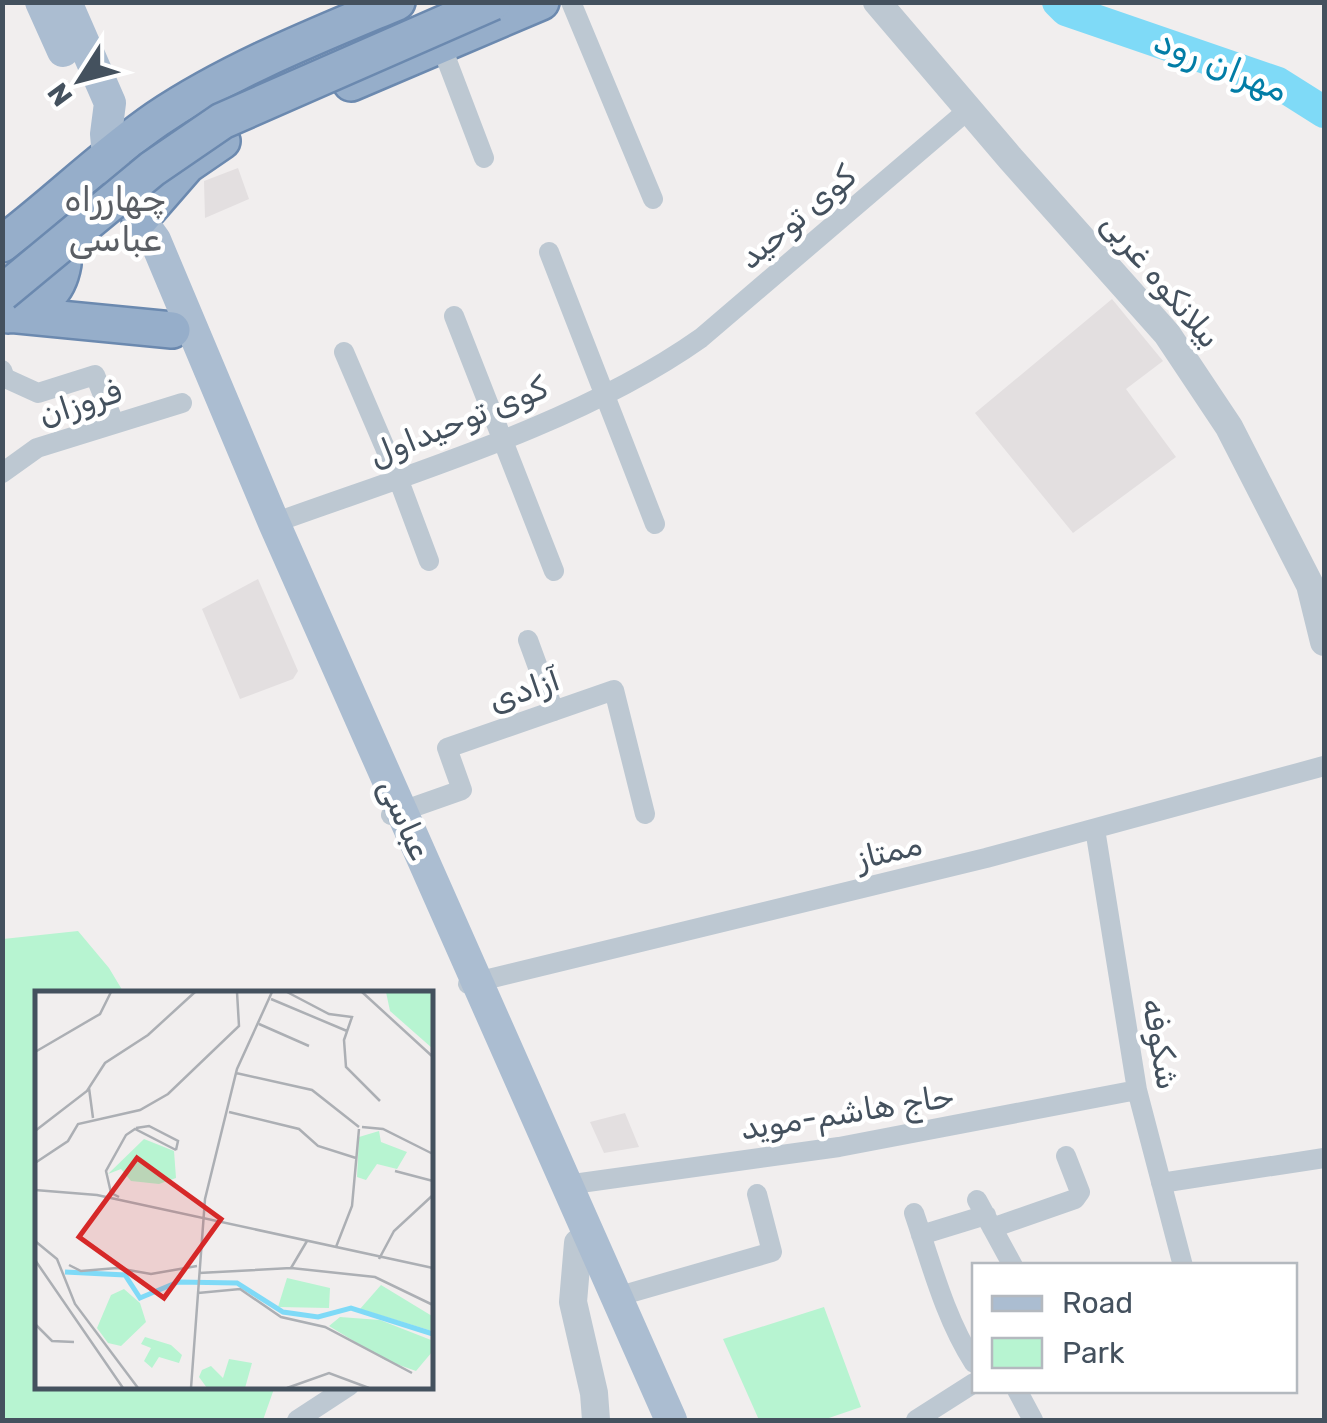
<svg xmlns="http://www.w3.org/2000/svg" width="1327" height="1423" viewBox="0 0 1327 1423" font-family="Rubik,Vazirmatn,sans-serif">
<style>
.education{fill:#e3dfe0}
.green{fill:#b7f4d1}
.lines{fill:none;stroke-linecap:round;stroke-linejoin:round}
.river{stroke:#7fdaf7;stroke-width:32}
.trunk-casing{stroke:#6b89af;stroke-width:40}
.minor{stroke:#bdc8d2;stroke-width:20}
.tertiary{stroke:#bdc8d2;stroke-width:28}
.primary{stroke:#abbdd1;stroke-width:32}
.trunk{stroke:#96aeca;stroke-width:35}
.trunk-bridge-casing{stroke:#6b89af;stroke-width:40;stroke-linecap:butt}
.trunk-bridge{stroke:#96aeca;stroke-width:35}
.labels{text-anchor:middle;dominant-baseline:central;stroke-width:9;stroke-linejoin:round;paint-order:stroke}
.street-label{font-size:32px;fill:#44515e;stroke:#fff}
.water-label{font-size:35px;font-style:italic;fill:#027da6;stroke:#fff}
.neighbourhood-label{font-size:35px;fill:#5a5e64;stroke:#fff}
.inset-river{fill:none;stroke:#7fdaf7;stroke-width:5}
.inset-road{fill:none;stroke:#acafb4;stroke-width:2.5}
.view{fill:#d62828;fill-opacity:0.15;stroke:#d62828;stroke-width:5}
.inset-edge{fill:none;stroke:#44515e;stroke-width:5}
</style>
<rect width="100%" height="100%" fill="#f1eeee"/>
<path class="education" d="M238,168L249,199L205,218L204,181Z
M1112,299L1163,361L1126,389L1176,457L1073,533L975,413Z
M258,579L298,671L293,679L240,699L202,609Z
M625,1113L639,1147L604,1153L590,1122Z"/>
<path class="green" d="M78,931L109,968L124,993H38V1386H275L263,1420H3V939Z
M824,1307L861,1407L823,1420H759L723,1339Z"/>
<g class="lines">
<path class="river" d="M1058,2L1066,10L1278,83L1324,112"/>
<g class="trunk-casing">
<path id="trunk" d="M351,83L541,2
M140,219L187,165L222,141
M2,244C55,204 102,157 157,119C230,70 316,36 397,2
M8,314L172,330
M8,315C38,302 57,299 63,264L39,231L33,229"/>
</g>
<path class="minor" d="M571,2L653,199
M441,45L484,158
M549,252L655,524
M454,316L554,571
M344,352L398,478L429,561
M2,370L5,378L38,393L95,375L114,423
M2,473L37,448L182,403
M274,523C412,473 581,423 701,338L968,110
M528,640L554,711
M391,815L462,790L447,748L614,690L645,814
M1095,829L1137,1090L1183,1266
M468,984L986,858L1324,766
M1161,1183L1324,1158
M566,1185L839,1147L1137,1090
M977,1200L1013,1266
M914,1213C931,1263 945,1318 974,1363
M992,1228L1075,1199L1080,1192L1066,1156
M921,1235L986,1215
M616,1297L772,1252L757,1194
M1017,1390L1033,1420
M297,1420L349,1386
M916,1420L974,1383"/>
<path class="tertiary" d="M877,2L1010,158L1167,334L1229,427L1310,585L1324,642
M578,1243L573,1302L594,1393L596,1420"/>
<path class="primary" d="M41,2L63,51
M66,2L110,103L106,134L108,156L140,219L155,240L274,523L671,1420"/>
<use href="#trunk" class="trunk"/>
<g class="trunk-bridge-casing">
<path id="trunk-bridge" d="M2,293L152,169L222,121L493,2"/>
</g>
<use href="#trunk-bridge" class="trunk-bridge"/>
</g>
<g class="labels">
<g class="street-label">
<text transform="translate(797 217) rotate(-40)">کوی توحید</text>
<text transform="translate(1161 280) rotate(50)">بیلانکوه غربی</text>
<text transform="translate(80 403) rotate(-18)">فروزان</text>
<text transform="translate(458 421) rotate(-22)">کوی توحیداول</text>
<text transform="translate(524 690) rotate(-19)">آزادی</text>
<text transform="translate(405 819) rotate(66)">عباسى</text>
<text transform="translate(889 851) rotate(-14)">ممتاز</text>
<text transform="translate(1161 1044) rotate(80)">شکوفه</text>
<text transform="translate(847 1112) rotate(-9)">حاج هاشم-موید</text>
</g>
<g class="water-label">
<text transform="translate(1221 65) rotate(22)">مهران رود</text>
</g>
<g class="neighbourhood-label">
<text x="115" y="199">چهارراه<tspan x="115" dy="40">عباسی</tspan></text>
</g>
</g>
<g transform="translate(35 991)">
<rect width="398" height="398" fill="#f1eeee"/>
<path d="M351,1H397V57L355,20ZM344,140L346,151L372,161L362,178L342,173L331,189L322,186L324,146ZM109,148L139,160L141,187L124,193L96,190L86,178L73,183ZM252,287L295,297L294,317L243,316ZM346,294L397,325V340L325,318ZM89,298L105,312L111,331L86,355L73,352L62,337L76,304ZM305,326L345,329L396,349L397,361L381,380L350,369L294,335ZM110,346L136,354L147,364L144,372L124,366L117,377L109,370L116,357L106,353ZM194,368L217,372L210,397H172L164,386L167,379L176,375L188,387Z" fill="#b7f4d1"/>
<path class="inset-river" d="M30,281L90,284L105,307L143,291L202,292L248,321L283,326L316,317L398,343"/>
<path class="inset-road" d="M252,1L294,23L317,26L309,49L311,76L345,110M327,1L398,66M236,8L312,40M224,33L274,55M0,61L65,23L76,1M201,82L277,99L324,136M54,97L58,127M194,121L264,138L283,155L321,167M327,136L348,138L398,163M101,137L114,135L143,150L141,159M0,140L52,100L70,72L113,44L160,1M0,172L33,150L43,133L105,119L133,103L204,35L202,1M360,180L398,190M0,199L62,204L398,277M84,206L76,202L71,180L91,144L100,138L141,159M0,250L22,268L40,313L103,397M301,256L317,215L324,138M344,268L359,240L398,204M0,269L88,397M34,274L46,280L82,277L116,283L162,275M256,277L272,250M164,282L256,277L340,286L398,314M163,302L205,298L246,326L290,336L377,382M0,333L17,350L39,351M156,397L170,208L202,78L237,1M252,397L294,382L334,397"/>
<path class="view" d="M102,167L186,228L129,307L44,246Z"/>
<rect width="398" height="398" class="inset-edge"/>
</g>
<rect width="1327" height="1423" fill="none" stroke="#44515e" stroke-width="10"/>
<rect x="972" y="1263" width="325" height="130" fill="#ffffff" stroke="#b4b9bf" stroke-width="2.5"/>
<rect x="992" y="1296" width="50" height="15" fill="#abbdd1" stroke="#b4b9bf" stroke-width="2.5"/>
<text x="1062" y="1313" font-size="30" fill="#44515e">Road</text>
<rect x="992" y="1338" width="50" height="30" fill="#b7f4d1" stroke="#b4b9bf" stroke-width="2.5"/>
<text x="1062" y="1363" font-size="30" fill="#44515e">Park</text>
<g transform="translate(80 80) rotate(234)" stroke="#ffffff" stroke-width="8" paint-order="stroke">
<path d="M0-8L18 38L0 25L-18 38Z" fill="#44515e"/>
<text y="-15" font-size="28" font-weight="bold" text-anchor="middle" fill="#44515e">N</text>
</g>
</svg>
